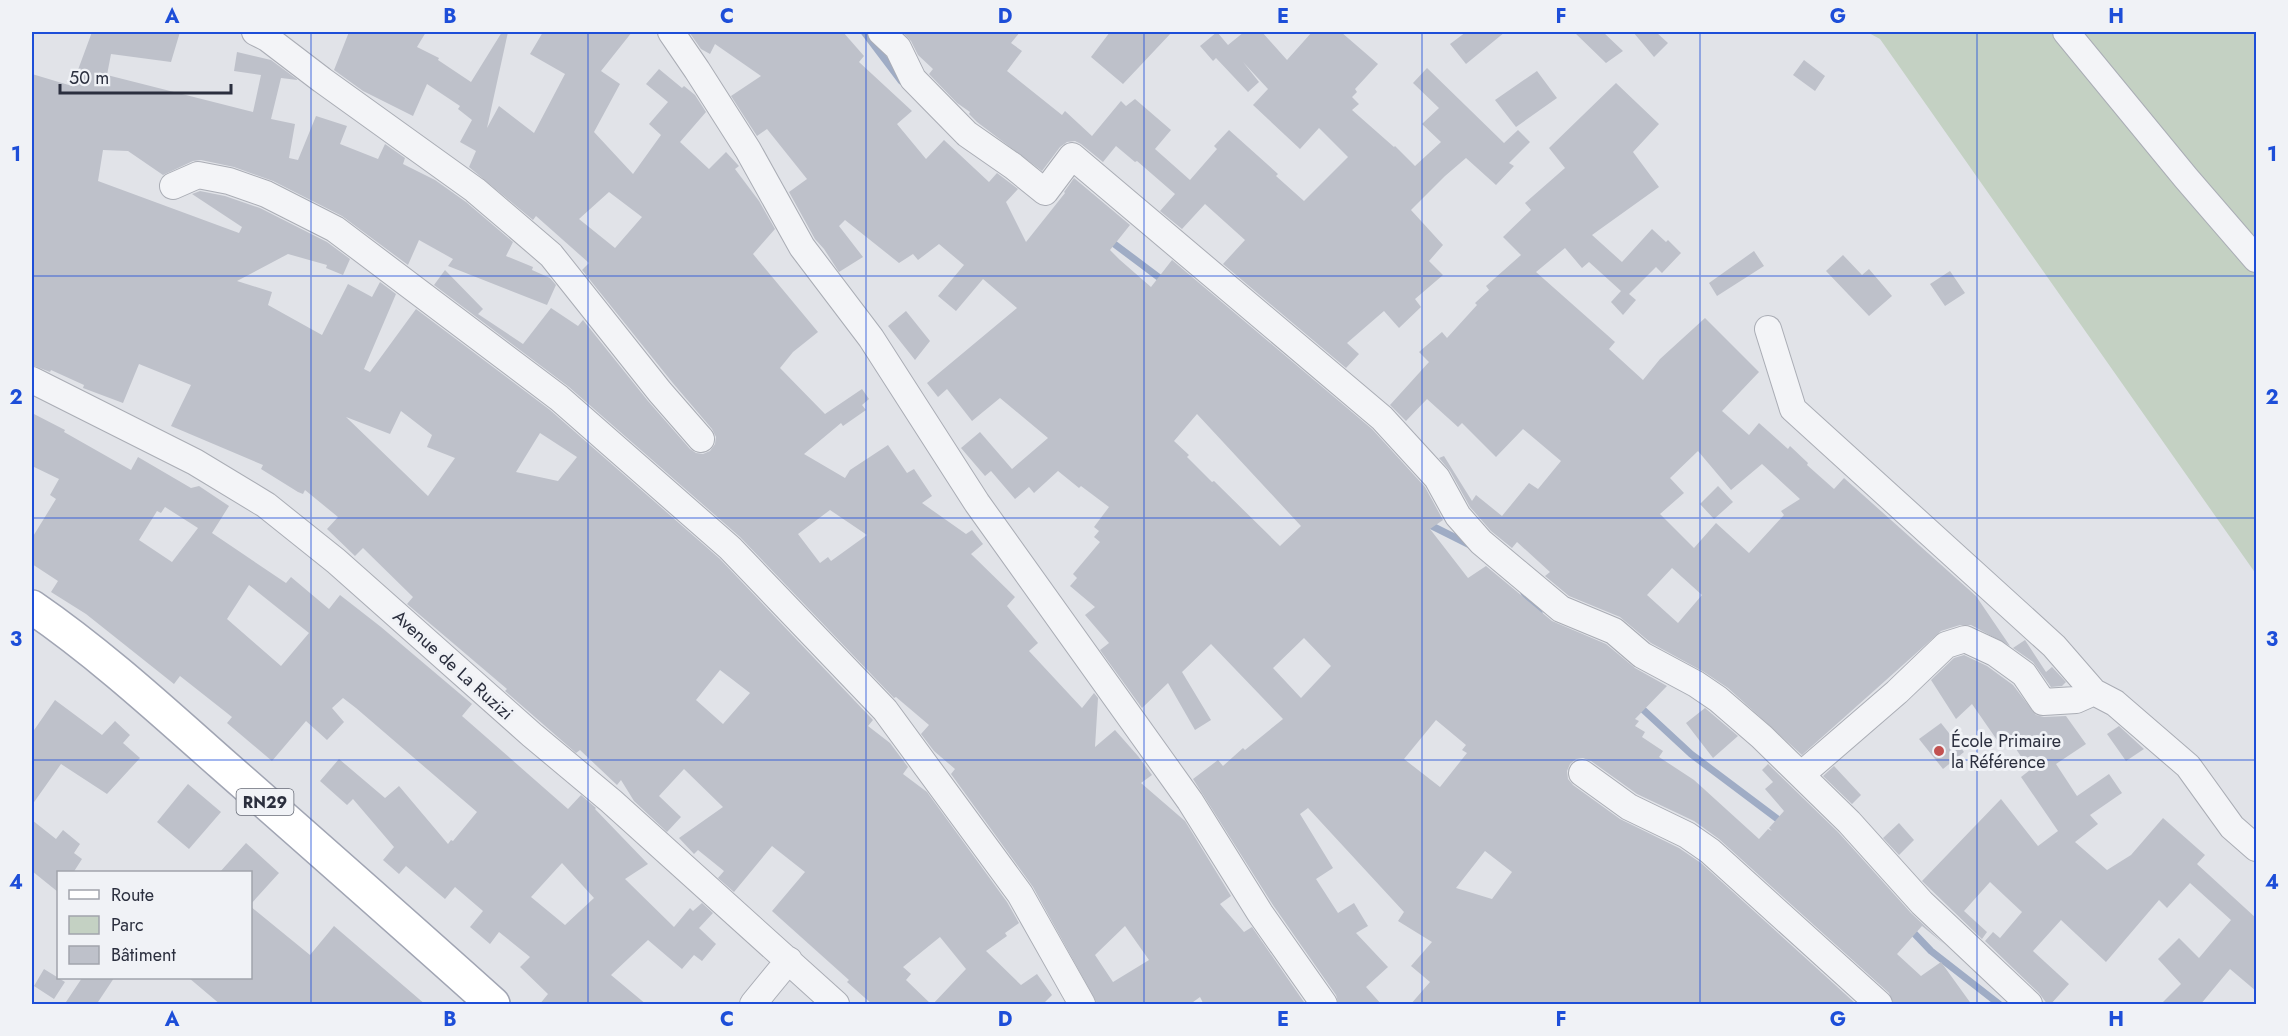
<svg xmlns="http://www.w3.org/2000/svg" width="2288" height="1036" viewBox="0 0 2288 1036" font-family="Jost,sans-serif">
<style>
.green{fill:#c4d1c3}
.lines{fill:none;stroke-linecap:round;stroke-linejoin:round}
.stream{stroke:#9facc5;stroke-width:7}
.building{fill:#bec1ca;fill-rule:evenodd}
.street-casing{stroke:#aaadb5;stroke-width:28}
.primary-casing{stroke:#a1a5b3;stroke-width:36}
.street{stroke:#f3f4f7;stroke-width:26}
.primary{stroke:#fff;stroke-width:33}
.grid{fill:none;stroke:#1d4ed8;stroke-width:1.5;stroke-opacity:0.55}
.poi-dot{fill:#c25251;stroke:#f0f2f6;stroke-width:2}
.labels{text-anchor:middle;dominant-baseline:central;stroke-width:6;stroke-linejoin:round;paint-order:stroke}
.shield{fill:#f0f2f6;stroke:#666a75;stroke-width:1.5}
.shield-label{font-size:16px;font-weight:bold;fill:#2b2f3e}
.street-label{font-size:18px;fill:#2b2f3e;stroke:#f0f2f6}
.poi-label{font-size:18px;fill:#2b2f3e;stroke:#f0f2f6;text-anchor:start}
.neatline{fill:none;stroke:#1d4ed8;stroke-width:2}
.grid-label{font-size:20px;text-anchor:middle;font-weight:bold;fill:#1d4ed8}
</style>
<rect width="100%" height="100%" fill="#e1e3e8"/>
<path class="green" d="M1867,32H2256V574L1880,39Z"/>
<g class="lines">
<path class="stream" d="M864,32L901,81
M1109,240L1165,282
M1428,521L1432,526L1470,545
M1524,593L1539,613
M1637,704L1691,754L1784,824
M1910,929L1931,951L1999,1004"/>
</g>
<path class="building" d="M92,32H180L171,62L111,54L107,75L253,112L261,75L234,71L237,52L271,60L298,80L281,78L271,119L295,124L289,158L298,160L316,116L347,126L340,144L378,159L385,144L405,158L403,164L435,180L466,202L513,242L506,256L533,267L532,270L550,278L556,285L547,305L448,266L453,259L419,240L408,265L342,216L273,181L234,167L201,160L193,161L163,175L128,151L103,150L98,181L239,233L242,227L192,194L200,191L225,196L260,208L327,242L350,259L343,275L326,268L327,265L288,254L237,281L272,292L268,305L322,335L348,284L372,297L380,282L396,294L364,369L370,372L416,309L550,410L720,559L873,720L868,726L890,743L908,767L903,774L927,792L1007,902L1019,923L1005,933L1007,936L986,951L1021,985L1037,974L1052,995L1042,1005H932L966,969L940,937L903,967L911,974L906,980L932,1005H873L847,982L849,980L772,911L805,872L772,846L734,892L718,878L724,871L698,850L694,854L679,838L723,807L684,769L659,796L681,817L667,832L634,801L621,780L617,785L580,750L576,753L505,691L507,689L407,604L413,597L363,548L355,556L327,529L338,517L305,490L303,494L298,492L261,469L263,465L171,426L191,385L139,364L123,403L83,388L84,385L51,370L50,372L32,365V74L72,86ZM401,411L432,435L427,447L455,458L428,496L346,417L390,434ZM540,433L577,457L558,481L516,472ZM720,670L750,693L723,724L696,700Z
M349,32H426L417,47L439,58L438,60L471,82L502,32H508L487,128L499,106L534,133L565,74L530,54L543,32H632L601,71L620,84L594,132L633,174L661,135L649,124L668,102L646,84L659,69L682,88L684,86L695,95L706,112L680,142L709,169L726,152L739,166L735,169L759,201L775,229L753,254L818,332L793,352L780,368L825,414L862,389L869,399L862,405L866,410L843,426L841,423L804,454L845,478L850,470L888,445L907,473L914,469L932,496L922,503L966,534L972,530L983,544L971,554L1015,597L1007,606L1038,643L1029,651L1082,708L1094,693L1098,698L1095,747L1115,730L1138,756L1152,775L1141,783L1185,821L1231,896L1220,904L1244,932L1252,927L1306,1005H1204L1200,997L1189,1005H1098L1033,887L951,774L955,769L934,751L921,734L929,725L896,697L894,698L740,537L569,387L434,285L445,270L483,309L478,314L523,344L551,308L578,326L583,320L648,401L690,449L696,453L703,454L710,451L715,444L716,437L712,429L672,382L582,270L589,263L536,216L533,220L469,167L476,151L460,142L472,120L458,109L460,106L427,84L413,116L363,91L334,70ZM609,192L642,217L615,248L579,219ZM830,510L867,535L831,561L828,557L820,563L798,534ZM1125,926L1149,960L1113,982L1095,955Z
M689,32H843L864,56L859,62L912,111L897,124L926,159L944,140L989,182L997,173L1018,189L1006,202L1026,242L1065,193L1064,192L1074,178L1130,225L1110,250L1120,260L1151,287L1172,260L1372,429L1425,487L1443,520L1430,529L1468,578L1486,566L1552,621L1606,644L1635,668L1667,686L1635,719L1639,721L1635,726L1645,732L1642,737L1663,751L1659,757L1694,780L1759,839L1768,829L1772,831L1769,828L1784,811L1765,789L1773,782L1762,770L1768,764L1838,832L1911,913L1944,944L1922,926L1897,954L1921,976L1941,962L1972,1005H1894L1889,993L1719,839L1694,821L1637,794L1591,761L1583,758L1576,759L1570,764L1567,771L1568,779L1573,785L1620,819L1679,848L1701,863L1855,1003L1853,1005H1410L1430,982L1411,966L1432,942L1398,921L1404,912L1308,808L1300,814L1333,868L1316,879L1338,913L1354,903L1368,926L1356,933L1388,967L1366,987L1382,1005H1339L1336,995L1273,905L1193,779L1218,760L1223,766L1243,748L1245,750L1283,719L1211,644L1182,672L1211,720L1195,730L1168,683L1142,708L1100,650L1109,643L1085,615L1095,607L1070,586L1077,578L1073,574L1100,542L1094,537L1099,531L1094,527L1109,507L1081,486L1079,488L1058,471L1034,493L1029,487L1015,499L991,471L985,476L961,448L980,432L1012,469L1048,438L1000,398L972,421L947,389L938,397L927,383L1017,308L983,279L956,311L938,296L964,265L939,244L918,260L913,254L899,263L845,220L839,226L863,257L839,272L824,249L815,239L789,192L807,179L767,129L757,136L731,96L761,76L715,44L710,54L701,49ZM1197,414L1301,526L1280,546L1214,481L1212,482L1187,457L1189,455L1174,441ZM1304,638L1331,666L1301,698L1273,668ZM1436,720L1466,745L1462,750L1467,753L1440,787L1404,759ZM1485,851L1512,872L1492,899L1456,888Z
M902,32H1020L1011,43L1022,51L1007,71L1062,115L1065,111L1092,136L1121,101L1126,106L1135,99L1171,130L1155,149L1190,180L1217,149L1214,146L1229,130L1278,174L1276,176L1304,201L1348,157L1319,128L1300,149L1253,105L1268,89L1243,62L1259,82L1248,92L1216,58L1213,61L1200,46L1217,32L1228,45L1244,32H1262L1287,60L1312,32H1341L1378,64L1355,89L1357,92L1352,97L1359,104L1352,110L1394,147L1395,146L1415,166L1441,142L1422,124L1439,108L1413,83L1427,68L1504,143L1518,130L1530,142L1509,163L1514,166L1496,185L1466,158L1445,176L1411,210L1443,245L1429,261L1443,275L1415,299L1421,307L1399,328L1384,311L1347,343L1359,354L1346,368L1223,264L1245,240L1205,204L1182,229L1160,211L1175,194L1137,161L1135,162L1116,146L1103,162L1081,144L1075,141L1067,142L1060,147L1042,171L977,122L969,114L970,112L957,103L929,74L933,69L918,55L911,41Z
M1110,32H1172L1123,84L1091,57Z
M1466,32H1505L1466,64L1450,44Z
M1574,32H1603L1623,51L1606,63Z
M1633,32H1656L1668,43L1654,57Z
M1804,60L1825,76L1815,91L1793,75Z
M1537,71L1557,98L1516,127L1495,100Z
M1616,83L1659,124L1633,152L1659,187L1592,235L1622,262L1652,229L1666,242L1668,240L1681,253L1662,273L1656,267L1629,294L1636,300L1623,315L1611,302L1621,291L1589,262L1582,268L1565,248L1536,272L1615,342L1609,349L1643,380L1660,359L1705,318L1759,372L1722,411L1749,435L1759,423L1788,449L1790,446L1808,463L1807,465L1834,489L1844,478L1976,596L2010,646L1971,625H1960L1941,631L1802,755L1728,688L1704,672L1651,643L1620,617L1569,596L1545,576L1550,572L1517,542L1512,548L1491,531L1470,507L1450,471L1439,458L1444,456L1472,501L1476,495L1502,516L1529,483L1538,489L1561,461L1523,429L1496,457L1462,423L1458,427L1427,399L1406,421L1390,405L1429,362L1419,352L1442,332L1447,338L1477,305L1475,303L1489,290L1486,286L1521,255L1503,237L1531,210L1525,203L1565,168L1549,148ZM1698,451L1731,490L1762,464L1800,499L1781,511L1784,515L1749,553L1716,523L1694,548L1660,514L1684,493L1670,478ZM1672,568L1702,595L1678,623L1647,595Z
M1754,251L1764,266L1717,296L1709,283Z
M1843,255L1862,275L1869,269L1892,296L1869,316L1826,271Z
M1950,271L1965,293L1945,306L1930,284Z
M906,311L930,341L915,360L888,326Z
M32,413L65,430L64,432L131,470L138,457L191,488L199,486L229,506L212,533L286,583L291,577L329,609L340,595L381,627L472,704L462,716L568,809L581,795L596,808L595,809L648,864L625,879L674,927L690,908L693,911L702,903L713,913L699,928L716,944L702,961L694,955L682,969L648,940L611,975L647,1005H539L548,994L520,967L530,957L499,932L490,944L470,927L483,911L455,887L445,899L406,866L399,874L383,860L394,847L353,799L347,805L320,781L339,759L385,798L399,786L448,844L451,840L453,841L477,812L356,708L343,698L332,708L344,722L327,740L306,721L272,761L227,723L232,717L180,676L174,684L86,614L51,592L58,581L32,564V538L56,499L50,495L59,479L32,466ZM165,507L198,528L172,562L139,540L157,511L161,513ZM249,585L309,633L281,666L227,619ZM562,863L594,898L565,925L531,897Z
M1718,486L1733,502L1714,519L1700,504Z
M2025,640L2046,672L2052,667L2066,682L2062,686L2051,687L2033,662L2013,648Z
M1964,655L1987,666L2013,685L2036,715L2044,717L2066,716L2086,744L2056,764L2077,796L2109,774L2122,793L2090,815L2098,824L2075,842L2107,870L2131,855L2163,818L2205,855L2197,864L2256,918V991L2230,969L2200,1005H2160L2181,984L2158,959L2179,938L2199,958L2231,920L2190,883L2167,908L2159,900L2106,962L2061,920L2033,951L2069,984L2050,1005H2048L2039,993L1985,941L1993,932L2000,938L2022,912L1990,882L1964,911L1987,932L1982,939L1922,881L2001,799L2038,846L2058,831L2021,777L2030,770L2008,737L2004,740H1997L1972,704L1956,719L1931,680L1954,658Z
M55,700L102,735L115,721L130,735L123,743L140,758L107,794L61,764L32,805V733Z
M1705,708L1738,736L1713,758L1686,723Z
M1941,723L1964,752L1943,769L1919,739Z
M2119,726L2144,749L2126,761L2107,734Z
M1834,766L1861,795L1852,804L1823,776Z
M188,784L221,812L189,849L157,822Z
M32,820L56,839L63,830L80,844L74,853L82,859L73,873H58V892L32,871Z
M1899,823L1914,840L1899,855L1883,838Z
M246,843L279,873L250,905V873H219Z
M250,906L310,955L334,926L426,1005H221L189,978H250Z
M44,969L65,982L54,999L34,986Z
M82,978H114L96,1005H64Z"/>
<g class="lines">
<g class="street-casing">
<path id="street" d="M255,32L267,38L322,80L475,190L551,255L660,392L701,439
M671,32L697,70L748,150L802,247L871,338L977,503L1190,801L1260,913L1324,1004
M881,32L898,48L913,79L967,134L1013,166L1045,192L1072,156L1382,418L1437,478L1458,516L1481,542L1561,609L1614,631L1642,655L1696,684L1718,699L1762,737L1849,822L1922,903L2029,1004
M2066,32L2186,178L2256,259
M173,186L198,175L229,181L266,194L335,229L559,398L730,548L885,710L1020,894L1082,1004
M1768,329L1793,409L2054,646L2094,692L2115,703L2188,766L2232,827L2256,848
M32,380L195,462L266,505L336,561L532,735L611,801L836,1004
M1582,773L1629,807L1687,835L1710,851L1879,1004
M1802,774L1897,692L1946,645L1965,639L1995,653L2024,674L2043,702L2076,700L2094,692
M753,1004L789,960"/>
</g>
<g class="primary-casing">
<path id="primary" d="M32,607C99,653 160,709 221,763C312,843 403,923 493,1004"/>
</g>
<use href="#street" class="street"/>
<use href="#primary" class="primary"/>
</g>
<path class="grid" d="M311,32V1004M588,32V1004M866,32V1004M1144,32V1004M1422,32V1004M1700,32V1004M1977,32V1004M32,276H2256M32,518H2256M32,760H2256"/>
<circle class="poi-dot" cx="1939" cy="751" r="6"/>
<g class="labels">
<rect class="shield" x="236.5" y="789" width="57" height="26" rx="4.5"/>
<g class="shield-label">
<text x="265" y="802">RN29</text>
</g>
<g class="street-label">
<text transform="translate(453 665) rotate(42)">Avenue de La Ruzizi</text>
</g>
<g class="poi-label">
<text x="1951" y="741">École Primaire<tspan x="1951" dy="21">la Référence</tspan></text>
</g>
</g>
<rect width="2288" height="1036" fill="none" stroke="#f0f2f6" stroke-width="66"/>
<rect x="57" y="871" width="195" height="108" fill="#f0f2f6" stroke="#a1a4ac" stroke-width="1.5"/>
<rect x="69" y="890" width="30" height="9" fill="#ffffff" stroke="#a1a4ac" stroke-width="1.5"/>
<text x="111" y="901" font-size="18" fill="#2b2f3e">Route</text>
<rect x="69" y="916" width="30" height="18" fill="#c4d1c3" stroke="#a1a4ac" stroke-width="1.5"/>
<text x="111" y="931" font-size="18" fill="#2b2f3e">Parc</text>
<rect x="69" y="946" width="30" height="18" fill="#bec1ca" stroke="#a1a4ac" stroke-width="1.5"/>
<text x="111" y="961" font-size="18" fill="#2b2f3e">Bâtiment</text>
<path d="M60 84v9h171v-9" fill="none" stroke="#2b2f3e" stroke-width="3"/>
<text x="69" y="84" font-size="18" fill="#2b2f3e" stroke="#f0f2f6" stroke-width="4.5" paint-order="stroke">50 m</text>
<rect x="33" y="33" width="2222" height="970" class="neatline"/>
<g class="grid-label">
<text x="172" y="23">A</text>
<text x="450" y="23">B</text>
<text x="727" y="23">C</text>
<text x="1005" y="23">D</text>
<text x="1283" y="23">E</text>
<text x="1561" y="23">F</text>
<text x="1838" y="23">G</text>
<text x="2116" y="23">H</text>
<text x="16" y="161">1</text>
<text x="2272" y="161">1</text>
<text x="16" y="404">2</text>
<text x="2272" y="404">2</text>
<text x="16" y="646">3</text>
<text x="2272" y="646">3</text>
<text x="16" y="889">4</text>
<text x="2272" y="889">4</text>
<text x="172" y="1026">A</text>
<text x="450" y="1026">B</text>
<text x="727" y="1026">C</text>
<text x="1005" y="1026">D</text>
<text x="1283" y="1026">E</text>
<text x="1561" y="1026">F</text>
<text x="1838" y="1026">G</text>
<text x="2116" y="1026">H</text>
</g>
</svg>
